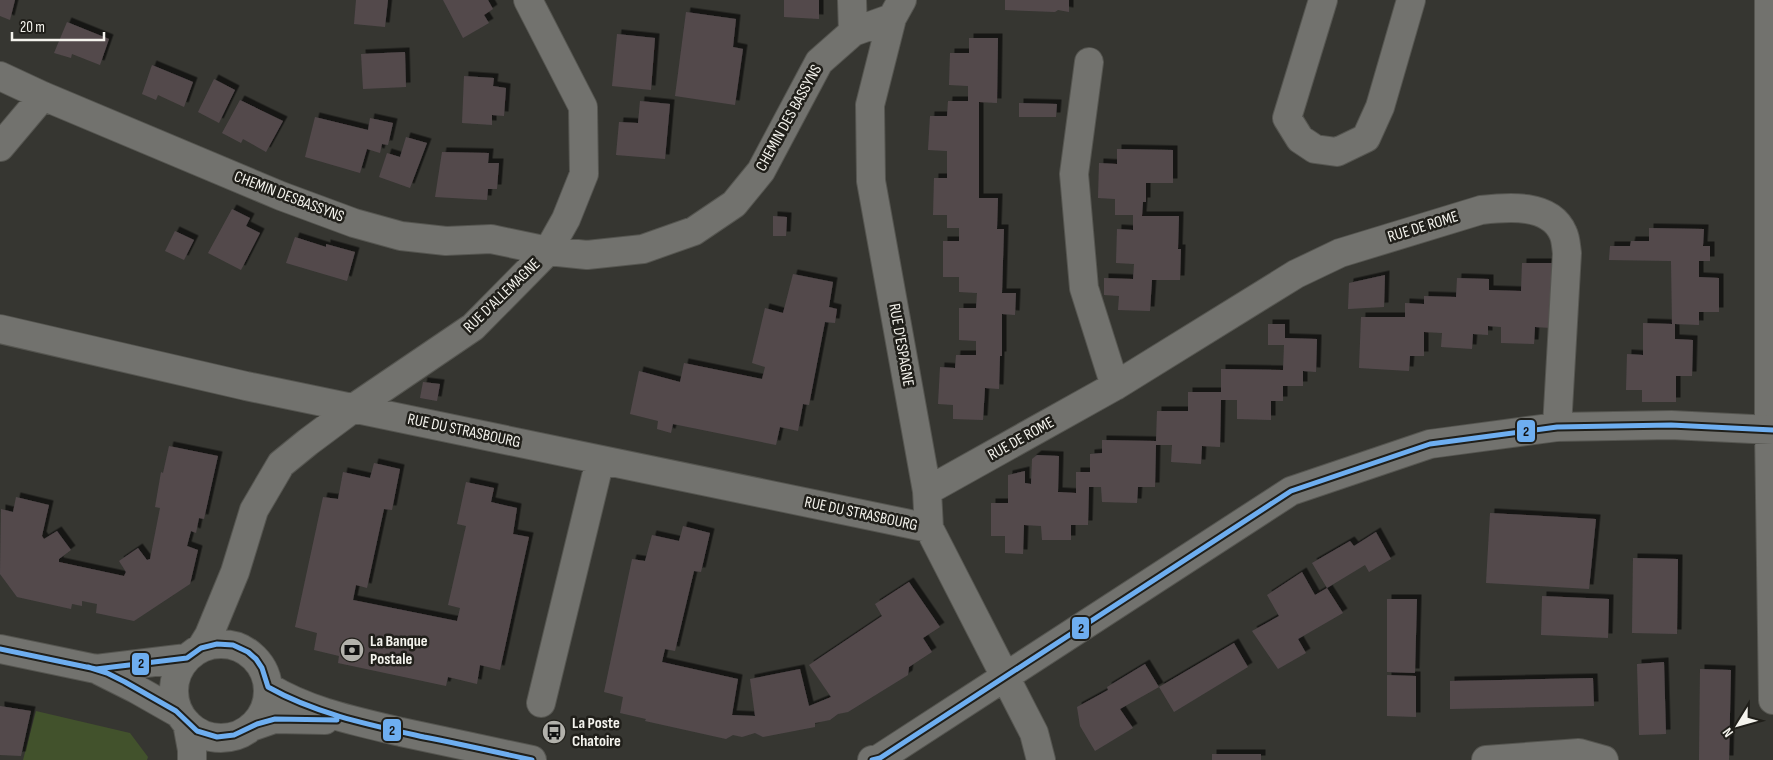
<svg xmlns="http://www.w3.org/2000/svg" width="1773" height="760" viewBox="0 0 1773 760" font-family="'Sofia Sans Condensed',sans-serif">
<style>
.green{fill:#42522c}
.building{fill:#53494c;filter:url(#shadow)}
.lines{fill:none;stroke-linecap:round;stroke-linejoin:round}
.minor-casing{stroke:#555550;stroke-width:30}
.minor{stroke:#72726e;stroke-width:28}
.bus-1-casing{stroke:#201f1a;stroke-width:9}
.bus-1{stroke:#6eaef0;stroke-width:5}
.labels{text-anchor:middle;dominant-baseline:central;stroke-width:5;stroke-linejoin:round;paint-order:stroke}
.street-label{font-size:16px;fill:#f4f3ed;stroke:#201f1a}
.poi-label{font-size:16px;font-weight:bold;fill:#f4f3ed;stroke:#201f1a;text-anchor:start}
.line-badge{stroke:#201f1a;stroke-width:2}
.pale-badge-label{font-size:14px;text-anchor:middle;font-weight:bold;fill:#111}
</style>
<defs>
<filter id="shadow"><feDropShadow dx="4.5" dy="-4.5" stdDeviation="0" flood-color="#0009"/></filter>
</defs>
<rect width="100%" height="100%" fill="#363631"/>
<path class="green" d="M36,711L130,733L148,757L147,760H23Z"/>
<path class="building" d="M0,0H15L10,20L0,16Z
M356,0H388L385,27L354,24Z
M443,0H488L493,9L484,15L489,23L463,38Z
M784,0H819V19L784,17Z
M1005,0H1069V12L1058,10L1055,12L1005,10Z
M686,12L736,19L733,47L743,49L735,105L675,96Z
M67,22L109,39L100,65L72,54L71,58L54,53Z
M617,34L655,38L651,90L612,86Z
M969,38H998L997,103L979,102V198H998L997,229H1004L1002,293H1016L1015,315L1002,314V356H1000L999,389L985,388L983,420L953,419V405L938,404L940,367L955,368L956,355H976V341L959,340V308H976L977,293L959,292V277H943V241H959V228H947V215H933L934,178H947V151L928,150L930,116H947L948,101H968V86L949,85L950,53H969Z
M405,52L406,87L363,89L361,54Z
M152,65L193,82L184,107L158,95L156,100L142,94Z
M464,76L494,78L493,86L506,88L504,116L492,115V125L462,123Z
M214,79L235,90L219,123L198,112Z
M240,100L283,121L266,152L243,139L241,143L222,133Z
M640,101L670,104L665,159L616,155L619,122L638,123Z
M1019,103L1057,104L1056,117H1019Z
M315,117L368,130L370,118L393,123L388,145L382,144L380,153L367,149L360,173L305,157Z
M406,137L427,143L410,188L379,177L387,153L400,157Z
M1117,149L1173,150V183H1146V202H1143L1142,216H1179L1178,249H1181L1180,280H1152L1150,311L1118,310L1119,296L1104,295V278L1133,279L1134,264L1116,263L1117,229L1133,230V215H1115V199L1098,198L1099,163L1117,164Z
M442,152L489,153L488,163H499L497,189H488L487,200L435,197Z
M232,209L250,218L246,226L260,233L241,270L208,253Z
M773,216L787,217L786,236H773Z
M1649,228L1704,229L1703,246H1710V261H1699V277L1719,278V312H1699V325L1675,324V339L1693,340L1692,376H1676V402H1642V390H1626L1627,354L1643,355V323L1672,324L1671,261L1609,260L1610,246H1630L1631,241H1649Z
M175,231L194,240L184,260L165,251Z
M295,237L326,247V244L355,252L347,281L286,263Z
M1522,263H1553L1551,328L1535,327L1534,344L1501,343V327L1488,326V335L1473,334L1472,349L1441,347L1442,333L1424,332V356H1410L1409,371L1359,368L1361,317H1405V303L1424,304V296L1456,297L1457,278L1489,279V290L1521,291Z
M793,274L833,282L829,307L837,309L835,323L825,322L809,405L803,404L798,431L780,427L776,445L673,424L671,433L657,429L658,421L630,414L639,371L680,382L684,363L762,379L765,367L752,363L765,308L783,313Z
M1385,275L1384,307L1348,309L1349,283Z
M1268,324H1285V338L1317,339L1316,372L1303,371V386H1283V401H1271V420L1237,419V400H1221L1220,447L1202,446L1201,464L1171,462L1172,445H1156L1155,487H1138L1137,503L1102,502L1101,487H1089L1088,525H1071V540H1042L1041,526L1024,525L1023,554L1005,553V536H991V503H1008V475L1025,471V483L1031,484L1032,459L1037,455L1059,456L1058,492L1076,493V472H1090V454L1102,453V440L1156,441L1157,411H1188V392H1221V369L1283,370L1284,345H1268Z
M423,382L440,384L437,401L420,398Z
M169,446L218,456L204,519L199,518L196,533L191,531L187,546L198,550L190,584L134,621L96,613L97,604L82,601V606L72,604L71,609L17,597L0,574L1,509L13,512L16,497L49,505L42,536L44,539L57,531L71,550L59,559V562L124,576L126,572L119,561L138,548L147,560L150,559L160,508L155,507L161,472L163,473Z
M374,463L400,469L392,510L384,509L367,588L356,585L353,600L457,621L460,608L448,605L466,526L457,524L466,482L494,488L491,502L517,508L513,534L529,537L500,670L480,665L477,684L448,677L446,686L338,663L339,656L314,650L317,633L295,627L323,497L338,499L343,472L370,478Z
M1490,513L1596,519L1589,589L1486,583Z
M683,526L710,533L701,572L694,571L675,651L665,649L662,662L738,679L732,715L755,716L750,679L800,669L809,706L831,697L809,665L882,616L875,604L909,582L940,627L923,638L932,652L909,667L908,675L848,712L838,714L830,720L815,723V727L763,737L755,733L742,737L733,735L726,739L645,721L646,719L620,713L623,697L604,692L632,559L645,561L652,535L679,541Z
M1376,532L1391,559L1369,572L1365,565L1327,588L1312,563L1350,541L1354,546Z
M1633,558L1678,559L1677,634L1632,633Z
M1302,572L1315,595L1327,588L1343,613L1298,639L1306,653L1278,669L1252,631L1279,616L1267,595Z
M1542,596L1609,599L1608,638L1541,635Z
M1387,599H1417L1415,673L1387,672Z
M1234,643L1248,667L1174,712L1159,687Z
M1664,662L1666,734L1639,735L1637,664Z
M1145,664L1159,687L1120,709L1133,728L1095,751L1080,726L1077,707L1108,690L1107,687Z
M1700,669L1731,670L1729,760H1699Z
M1387,675L1416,676V717L1387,716Z
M1593,678L1594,706L1450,709V681Z
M0,706L31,711L21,756L0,755Z
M1212,754H1261V760H1212Z"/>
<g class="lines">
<g class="minor-casing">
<path id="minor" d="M852,0L853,32
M902,0L892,18L870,105L871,181L927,491L929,528L1034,733L1041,760
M1323,0L1287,118L1300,139L1315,149L1337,152L1366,138L1380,107L1411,0
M1769,0V430L1773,700
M1089,62L1074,174L1084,288L1115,386
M0,76L43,96L281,196L354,223L401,236L446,241L491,239L548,251L587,255L643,249L694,231L734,204L761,171L819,62L853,32L892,18
M0,147L43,96
M0,329L246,386L929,528
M927,491L1115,386L1296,274L1340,253L1481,210C1508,207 1550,203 1563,233C1566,239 1566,247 1567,253L1557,427
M174 691a47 47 0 1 1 94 0a47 47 0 1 1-94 0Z
M201,648L209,635L235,572L254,510L281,464L308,442L355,407L473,327L548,251L566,219L584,174L583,107L528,0
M0,649L96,669L136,689L180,714
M96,669L187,658
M268,687C309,712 355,721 401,732C445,741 488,751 532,760
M541,703L600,460
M187,723L192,750V760
M251,727L274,719L325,720
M872,760L880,758L1291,491L1430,444L1557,427L1671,425L1773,430
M1486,760L1579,753L1604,760"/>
</g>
<use href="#minor" class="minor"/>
<g class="bus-1-casing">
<path id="bus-1" d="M0,649L96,669L187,658L201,648L217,644L233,645L248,652L256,659L262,668L268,687C316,714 370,725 424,737C460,744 496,752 532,760
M88,667L107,673L125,682L176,711L197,731L217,737L234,735L257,724L275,719L337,720
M872,760L880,758L1291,491L1430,444L1557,427L1671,425L1773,430"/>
</g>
<use href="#bus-1" class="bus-1"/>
</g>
<defs>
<g id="bank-disc" transform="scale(1.25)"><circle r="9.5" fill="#b2b1ab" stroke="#201f1a"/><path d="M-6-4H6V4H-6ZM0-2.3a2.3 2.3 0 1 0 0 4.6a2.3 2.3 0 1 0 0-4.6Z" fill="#111"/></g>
<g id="bus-disc" transform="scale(1.25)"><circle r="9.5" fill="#b2b1ab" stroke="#201f1a"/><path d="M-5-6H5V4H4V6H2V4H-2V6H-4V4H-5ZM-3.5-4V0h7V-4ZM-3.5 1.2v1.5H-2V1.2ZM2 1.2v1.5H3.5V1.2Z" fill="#111"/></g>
</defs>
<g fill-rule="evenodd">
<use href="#bank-disc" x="352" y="650"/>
<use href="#bus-disc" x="554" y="732"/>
</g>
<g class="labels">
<g class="street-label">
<text transform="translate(789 118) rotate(-61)">CHEMIN DES BASSYNS</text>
<text transform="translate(289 197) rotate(21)">CHEMIN DESBASSYNS</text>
<text transform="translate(1423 227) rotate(-17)">RUE DE ROME</text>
<text transform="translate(502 296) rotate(-44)">RUE D'ALLEMAGNE</text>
<text transform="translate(901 345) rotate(80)">RUE D'ESPAGNE</text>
<text transform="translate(464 431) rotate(12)">RUE DU STRASBOURG</text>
<text transform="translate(1021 439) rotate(-29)">RUE DE ROME</text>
<text transform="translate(861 514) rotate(12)">RUE DU STRASBOURG</text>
</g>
<g class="poi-label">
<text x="370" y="641">La Banque<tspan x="370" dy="18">Postale</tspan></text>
<text x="572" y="723">La Poste<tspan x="572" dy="18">Chatoire</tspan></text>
</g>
</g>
<g class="line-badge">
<rect x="1516" y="419" width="20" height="24" rx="5" fill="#6eaef0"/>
<rect x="1071" y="616" width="19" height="24" rx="5" fill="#6eaef0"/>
<rect x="131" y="652" width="19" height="24" rx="5" fill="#6eaef0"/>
<rect x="382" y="718" width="20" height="24" rx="5" fill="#6eaef0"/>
</g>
<g class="pale-badge-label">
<text x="1526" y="436">2</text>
<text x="1081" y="633">2</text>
<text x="141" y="668">2</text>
<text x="392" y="735">2</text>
</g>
<g transform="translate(1738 725) rotate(233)" stroke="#201f1a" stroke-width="4" paint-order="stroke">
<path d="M0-4L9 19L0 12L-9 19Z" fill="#f4f3ed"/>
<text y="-8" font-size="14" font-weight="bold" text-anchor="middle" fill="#f4f3ed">N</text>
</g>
<path d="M12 32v8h92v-8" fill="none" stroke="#f4f3ed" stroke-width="2.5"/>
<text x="20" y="32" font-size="15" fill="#f4f3ed" stroke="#201f1a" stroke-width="4" paint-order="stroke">20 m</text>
</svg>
